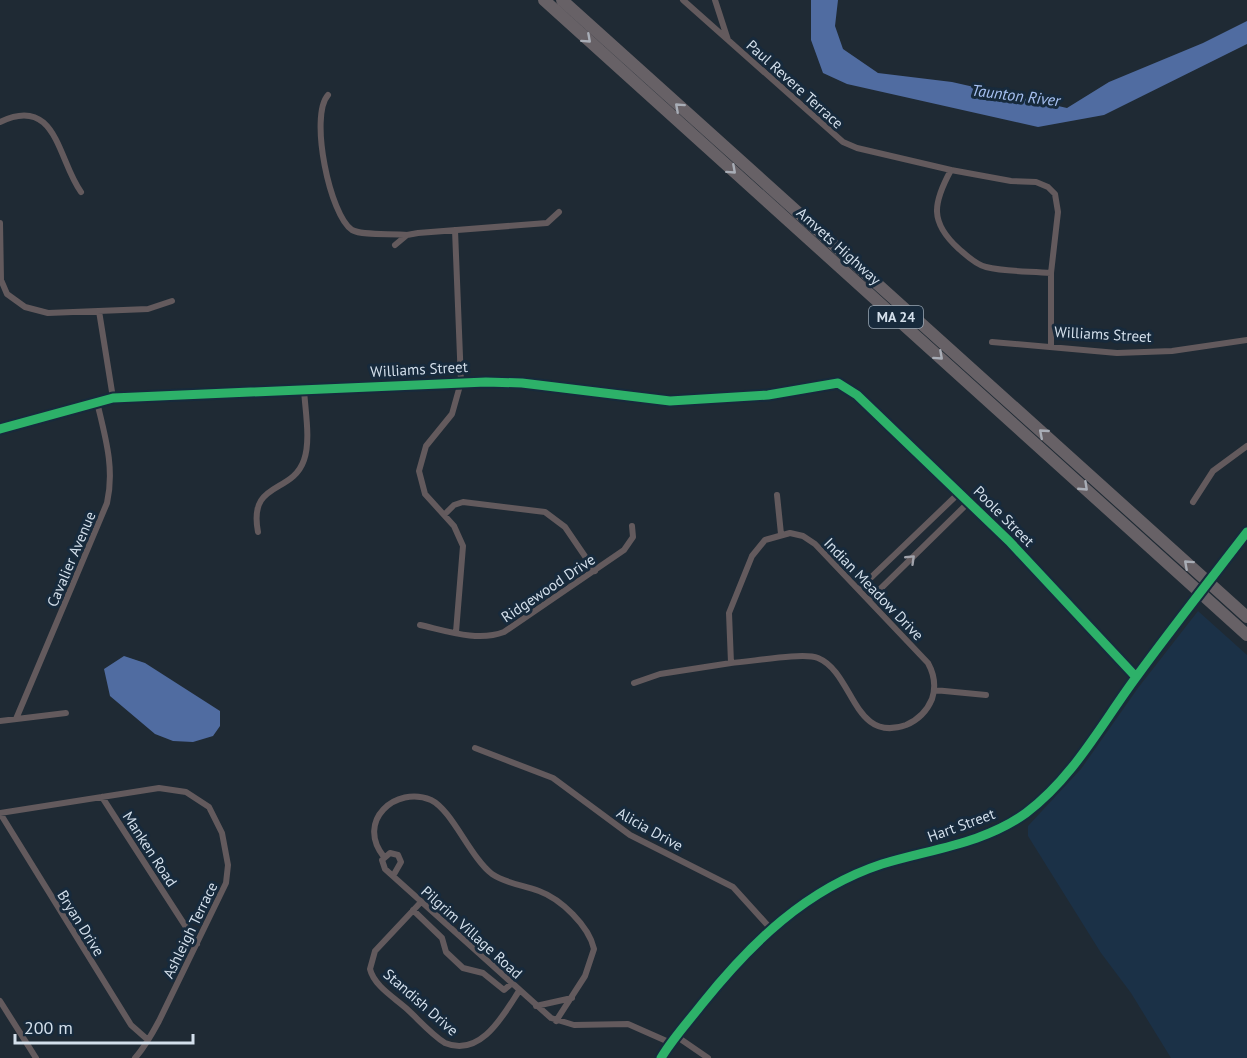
<svg xmlns="http://www.w3.org/2000/svg" width="1247" height="1058" viewBox="0 0 1247 1058" font-family="'PT Sans',sans-serif">
<style>
.built{fill:#1b3147}
.water{fill:#506ca1}
.lines{fill:none;stroke-linecap:round;stroke-linejoin:round}
.street{stroke:#635a5d;stroke-width:6}
.secondary{stroke:#645d60;stroke-width:9}
.highway{stroke:#676166;stroke-width:12}
.secondary-bridge{stroke:#645d60;stroke-width:9}
.cycleway-casing{stroke:#172a3c;stroke-width:13}
.cycleway{stroke:#2db169;stroke-width:9}
.oneway{stroke:#a8adb6}
.oneway2{stroke:#a1a3ab}
.labels{text-anchor:middle;dominant-baseline:central;stroke-width:6;stroke-linejoin:round;paint-order:stroke}
.shield{fill:#172a3c;stroke:#9ba9b6;stroke-width:1.5}
.shield-label{font-size:14px;font-weight:bold;fill:#d3dfeb}
.street-label{font-size:15px;fill:#d3dfeb;stroke:#172a3c}
.water-label{font-size:16px;font-style:italic;fill:#a7c1f2;stroke:#172a3c}
</style>
<rect width="100%" height="100%" fill="#1f2a34"/>
<path class="built" d="M1198,611L1247,655V1058H1171L1131,993L1101,953L1028,836V826L1081,769L1138,688Z"/>
<path class="water" d="M811,0H838L835,26L843,49L878,73L952,82L1067,108L1109,82L1203,43L1247,21V44L1104,115L1038,127L847,84L823,73L811,40Z
M124,656L145,663L220,711V726L213,736L193,742L173,741L155,734L110,696L104,669Z"/>
<g class="lines">
<path class="street" d="M683,0L843,142L857,148L951,170
M715,0L728,40
M328,95C309,116 330,216 352,230C363,236 393,233 407,235
M0,122C57,94 58,161 81,192
M0,223L1,280L7,294L25,307L48,313L148,309L172,301
M455,230L461,382L452,414L426,446L419,471L425,494L454,526L463,546L456,632
M395,245L407,235L418,233L547,223L559,212
M99,311L113,398
M992,342L1117,353L1172,351L1247,340
M1051,347V273L1058,212L1055,194L1048,187L1036,182L1011,181L951,170C933,203 929,222 959,249C966,255 976,265 986,267C1006,272 1030,271 1051,273
M777,495L781,534
M1193,502L1213,471L1247,446
M444,515L454,505L463,502L545,512L565,527L595,571
M258,532C248,480 292,495 304,460C311,440 305,410 304,389
M790,533L803,536L815,544L928,663C934,674 936,687 932,699C927,711 918,720 906,725C853,744 854,673 818,658C803,652 750,662 731,663L729,613L752,556L765,540Z
M859,589L959,493
M869,600L969,502
M420,625C447,631 478,642 504,632L624,550L633,537L632,526
M634,683L660,674L731,663
M934,690L986,695
M16,719L107,503C115,468 105,436 97,402
M0,721L66,713
M475,748L553,778L630,835L733,887L771,929
M102,797L197,944
M384,857C355,821 396,785 431,800C452,810 470,857 492,874C507,884 523,885 539,891C561,899 589,926 594,949L585,976L556,1021
M393,876L401,862L398,855L390,853L382,860L385,869L551,1018L574,1025L628,1024L671,1043
M421,902L375,951L370,969C374,986 395,998 407,1009C419,1020 431,1034 445,1043C481,1058 504,1014 519,991
M413,910L442,938L446,952L463,968L483,973L504,990L511,984
M0,1001L36,1058
M536,1006L572,998
M676,1036L708,1058
M135,1058C145,1047 152,1034 159,1021L226,883L228,865L222,833L209,807L186,792L159,788L0,813L131,1025L148,1040"/>
<path class="secondary" d="M0,429L113,398L486,382L522,383L670,401L768,395L838,383L857,395L1009,541L1136,677
M1216,572L1247,532
M661,1058C673,1038 688,1021 702,1004C750,944 805,890 879,865C928,849 980,844 1024,814C1072,781 1101,727 1133,681C1152,655 1172,630 1192,605"/>
<path class="highway" d="M544,0L1247,635
M562,0L1247,617"/>
<path class="secondary-bridge" d="M1192,605L1216,572"/>
<g class="cycleway-casing">
<path id="cycleway" d="M0,429L113,398L486,382L522,383L670,401L768,395L838,383L857,395L1009,541L1136,677
M661,1058C673,1038 688,1022 702,1004C751,943 806,889 882,864C931,849 983,844 1026,813C1074,777 1102,723 1137,676C1172,628 1210,580 1247,532"/>
</g>
<use href="#cycleway" class="cycleway"/>
</g>
<defs><path id="oneway-chevron" d="M-2-3.5L2.5 0L-2 3.5" fill="none" stroke-width="1.6" stroke-linecap="round" stroke-linejoin="round" transform="scale(1.5)"/></defs>
<g class="oneway">
<use href="#oneway-chevron" transform="translate(587 39) rotate(42)"/>
<use href="#oneway-chevron" transform="translate(679 107) rotate(-138)"/>
<use href="#oneway-chevron" transform="translate(732 170) rotate(42)"/>
<use href="#oneway-chevron" transform="translate(939 356) rotate(42)"/>
<use href="#oneway-chevron" transform="translate(1043 433) rotate(-139)"/>
<use href="#oneway-chevron" transform="translate(1084 487) rotate(43)"/>
<use href="#oneway-chevron" transform="translate(1188 564) rotate(-138)"/>
</g>
<use class="oneway2" href="#oneway-chevron" transform="translate(911 559) rotate(-44)"/>
<g class="labels">
<rect class="shield" x="869" y="306" width="54" height="22" rx="4.5"/>
<g class="shield-label">
<text x="896" y="317">MA 24</text>
</g>
<g class="street-label">
<text transform="translate(795 84) rotate(42)">Paul Revere Terrace</text>
<text transform="translate(839 246) rotate(42)">Amvets Highway</text>
<text transform="translate(1103 334) rotate(3)">Williams Street</text>
<text transform="translate(419 369) rotate(-3)">Williams Street</text>
<text transform="translate(1004 516) rotate(45)">Poole Street</text>
<text transform="translate(71 559) rotate(-67)">Cavalier Avenue</text>
<text transform="translate(548 588) rotate(-34)">Ridgewood Drive</text>
<text transform="translate(874 589) rotate(46)">Indian Meadow Drive</text>
<text transform="translate(961 825) rotate(-20)">Hart Street</text>
<text transform="translate(650 829) rotate(29)">Alicia Drive</text>
<text transform="translate(150 849) rotate(57)">Manken Road</text>
<text transform="translate(81 923) rotate(58)">Bryan Drive</text>
<text transform="translate(190 930) rotate(-64)">Ashleigh Terrace</text>
<text transform="translate(472 932) rotate(42)">Pilgrim Village Road</text>
<text transform="translate(421 1002) rotate(41)">Standish Drive</text>
</g>
<g class="water-label">
<text transform="translate(1016 95) rotate(7)">Taunton River</text>
</g>
</g>
<path d="M15 1034v9h178v-9" fill="none" stroke="#d3dfeb" stroke-width="3"/>
<text x="24" y="1034" font-size="18" fill="#d3dfeb" stroke="#172a3c" stroke-width="4.5" paint-order="stroke">200 m</text>
</svg>
